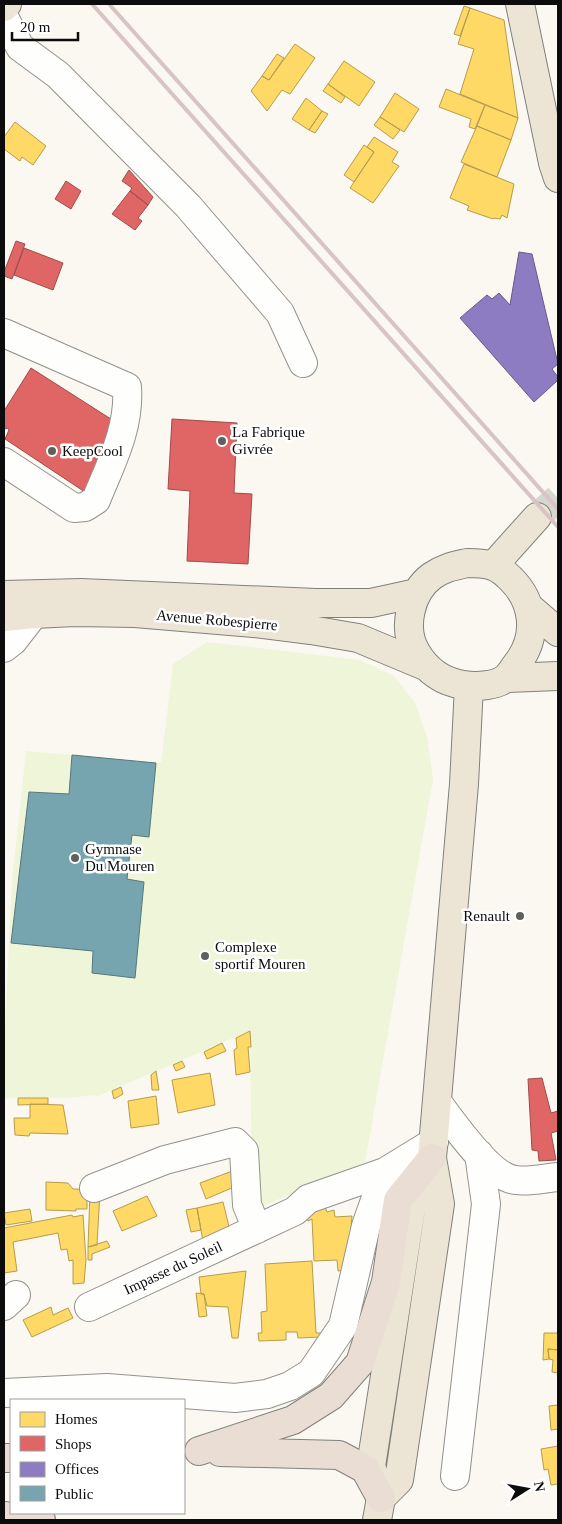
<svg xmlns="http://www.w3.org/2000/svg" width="562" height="1524" viewBox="0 0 562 1524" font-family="'Times New Roman',serif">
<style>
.pitch{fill:#eff5d8}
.homes{fill:#ffd966;stroke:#b69c4b}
.shops{fill:#e06666;stroke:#a04b4b}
.offices{fill:#8e7cc3;stroke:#675a8c}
.public{fill:#76a5af;stroke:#56777e}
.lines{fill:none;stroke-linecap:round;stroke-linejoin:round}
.major-tunnel{stroke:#d6d5ce;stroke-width:28;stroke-dasharray:28 14;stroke-linecap:butt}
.minor-casing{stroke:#93928f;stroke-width:30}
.major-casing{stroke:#80807c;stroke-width:30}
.highway-casing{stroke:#80807c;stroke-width:30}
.minor{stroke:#fefefd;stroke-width:28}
.major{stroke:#ece5d6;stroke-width:28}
.highway{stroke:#eaddd3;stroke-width:28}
.rail{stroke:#d8c3c5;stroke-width:4}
.poi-dot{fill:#5f5f5c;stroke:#fff;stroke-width:2}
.labels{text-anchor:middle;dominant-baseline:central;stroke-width:5;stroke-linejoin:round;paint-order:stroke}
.poi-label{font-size:15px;fill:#0c0c0c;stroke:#fff;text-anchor:start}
.street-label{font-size:15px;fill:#0c0c0c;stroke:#fff}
</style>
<rect width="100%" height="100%" fill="#faf8f0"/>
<path class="pitch" d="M207,642L360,660L394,676L415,703L427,737L433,779L365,1162L263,1206L252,1201L250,1031L96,1097L95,1095L68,1098H4V1053L12,881L26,751L161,763L173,664Z"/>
<path class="homes" d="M464,6L470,8L460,36L454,34Z
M470,8L504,20L518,118L460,94L474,49L458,44Z
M295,44L315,58L290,94L282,90L267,111L251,91L262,76L269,80Z
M277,54L284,58L269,80L262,76Z
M344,61L375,82L359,106L328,84Z
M328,84L345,97L341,103L323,91Z
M446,89L485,105L475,129L469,127L471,119L439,107Z
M395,93L419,109L404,132L380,117Z
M306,98L322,111L309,130L292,119Z
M485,105L518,118L511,140L477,126Z
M322,111L328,114L315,133L309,130Z
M380,117L400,130L393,139L374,125Z
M15,122L46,146L33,165L22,157L20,161L4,149V137Z
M477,126L511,140L497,177L461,162Z
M374,137L398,152L392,162L399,166L373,203L350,188L374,152L367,147Z
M364,145L374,152L354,182L344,175Z
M464,164L514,184L507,218L502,215L500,219L494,218L493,219L467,210L469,206L450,198Z
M250,1031L251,1047H248L250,1072L236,1075L234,1050L237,1048L236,1038Z
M222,1043L226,1051L207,1059L204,1052Z
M182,1061L185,1067L176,1071L173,1065Z
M156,1071L159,1090H152L151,1075Z
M210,1073L215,1105L178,1113L172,1080Z
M121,1087L123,1094L114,1099L112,1091Z
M156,1096L159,1124L131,1128L128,1101Z
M18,1098H48V1104L18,1105Z
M30,1104L63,1105L68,1134L30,1133L29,1136L15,1135L14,1118H30Z
M235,1170L234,1187L206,1199L200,1183Z
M46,1182L68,1183L73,1189H78L87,1195V1209H76V1211L46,1210Z
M100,1191L97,1245L88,1247L90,1193Z
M147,1196L157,1216L122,1231L113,1211Z
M223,1202L231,1235L204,1247L197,1208Z
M324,1204L327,1212L334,1210L335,1217L352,1216L348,1270L338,1271L337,1260L314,1261L312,1219L308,1221L304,1212Z
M197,1208L201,1230L191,1232L186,1210Z
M30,1209L32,1221L6,1225L4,1213Z
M72,1215L73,1217L83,1215L86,1260L84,1283L73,1284V1260L69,1261L67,1249L61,1250L58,1233L13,1242L17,1271L4,1273V1228Z
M107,1241L110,1247L92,1254V1260H88V1247Z
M312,1261L316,1333H321V1337L298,1338L297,1332H286V1340L259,1341L258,1333H262L261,1312L267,1311L265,1264Z
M246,1271L238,1338H232L228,1307L207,1306L204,1294H201L199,1277Z
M196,1293L204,1294L207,1316L199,1317Z
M51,1307L53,1315L68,1308L73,1318L32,1337L23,1320Z
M544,1333H558V1350L548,1349L549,1359L543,1360Z
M558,1333V1373L552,1372L553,1360L549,1359L548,1349L558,1350Z
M558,1405V1429L551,1430L549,1406Z
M558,1446V1484L551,1485L548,1469L544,1470L541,1449Z"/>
<path class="shops" d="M129,170L153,197L148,205L130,191L132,188L122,181Z
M66,181L81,191L71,209L55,199Z
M130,191L148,205L138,218L142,221L135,230L112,214Z
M16,241L25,244L12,279L4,276V272Z
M24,248L63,263L53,290L14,275Z
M31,368L114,421L88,494L5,439L9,430L8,428L4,429V411Z
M172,419L237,423L234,493L252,494L248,564L187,561L190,491L168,489Z
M542,1078L551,1113L558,1111V1131L551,1133L556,1160L539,1161L538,1151L532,1150L528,1079Z"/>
<path class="offices" d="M519,252L532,254L558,364L552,369L558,377V380L534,402L460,318L487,295L492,299L499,293L510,305Z"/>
<path class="public" d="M72,755L156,763L149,837L132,835L127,879L144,882L135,978L92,973L93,951L11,943L29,792L69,794Z"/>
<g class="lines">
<path class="major-tunnel" d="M537,517L558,498"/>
<g class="minor-casing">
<path id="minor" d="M4,17L20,47L58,75L188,206L280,313L303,363
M4,333L127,387C130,428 111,463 96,500L85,507L74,508L4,462
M4,648L13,641L34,614
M438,1103C454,1124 490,1178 516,1180C529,1182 545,1178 558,1177
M94,1188L165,1160L235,1142L244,1151L247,1205L257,1229
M4,1306L16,1295
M89,1307L295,1211L308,1199L385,1172L434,1142
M4,1393L107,1388L235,1398L267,1394L290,1386L311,1373L343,1326L366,1226L385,1172
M455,1476L486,1204L479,1154"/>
</g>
<g class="major-casing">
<path id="major" d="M520,4L553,163L558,178
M4,7L7,4
M467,563C475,563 485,563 493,566C500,569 506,574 511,579C534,602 538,635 519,661C515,666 512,672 507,677C498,686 476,687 464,685C442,682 427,671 416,652C402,629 410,592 432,576C443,568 454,566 467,563Z
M493,566L537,517
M4,595L81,593L316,603H371L417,593
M530,608L558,632
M4,617L34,614L75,612L135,613L254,623L311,630L358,638L425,666
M506,678L558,676
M381,1498L399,1480L440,1204L432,1158L464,784L469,686
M377,1520L381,1498L371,1466L412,1202L425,1173"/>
</g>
<g class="highway-casing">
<path id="highway" d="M199,1451L293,1420L331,1396L360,1363L386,1282L398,1200L432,1158
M220,1452L339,1455L365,1469L381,1498
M4,1458H11
M4,1516L41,1520"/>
</g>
<use href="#minor" class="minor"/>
<use href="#major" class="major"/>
<use href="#highway" class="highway"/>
<path class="rail" d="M92,4L558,527
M109,4L558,509"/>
</g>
<g class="poi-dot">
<circle cx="222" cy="441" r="5"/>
<circle cx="52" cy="451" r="5"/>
<circle cx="75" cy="858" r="5"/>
<circle cx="520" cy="916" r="5"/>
<circle cx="205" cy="956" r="5"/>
</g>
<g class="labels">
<g class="poi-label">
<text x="232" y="432">La Fabrique<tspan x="232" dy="17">Givrée</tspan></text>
<text x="62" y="451">KeepCool</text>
<text x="85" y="849">Gymnase<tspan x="85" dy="17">Du Mouren</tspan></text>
<text x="510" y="916" text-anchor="end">Renault</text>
<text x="215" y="947">Complexe<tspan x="215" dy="17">sportif Mouren</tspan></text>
</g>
<g class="street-label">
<text transform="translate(217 620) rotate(5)">Avenue Robespierre</text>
<text transform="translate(173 1268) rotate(-25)">Impasse du Soleil</text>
</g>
</g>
<rect width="562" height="1524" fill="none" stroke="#0c0c0c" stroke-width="10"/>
<rect x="10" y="1399" width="175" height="115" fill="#ffffff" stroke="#9e9e9e"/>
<rect x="20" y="1412" width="25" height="15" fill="#ffd966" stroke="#9e9e9e"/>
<text x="55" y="1424" font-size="15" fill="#0c0c0c">Homes</text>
<rect x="20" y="1436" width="25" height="15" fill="#e06666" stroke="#9e9e9e"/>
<text x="55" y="1449" font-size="15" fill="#0c0c0c">Shops</text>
<rect x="20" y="1462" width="25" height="15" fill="#8e7cc3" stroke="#9e9e9e"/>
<text x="55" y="1474" font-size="15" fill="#0c0c0c">Offices</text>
<rect x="20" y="1486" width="25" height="15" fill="#76a5af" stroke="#9e9e9e"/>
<text x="55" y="1499" font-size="15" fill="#0c0c0c">Public</text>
<g transform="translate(527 1489) rotate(79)" stroke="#ffffff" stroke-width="4" paint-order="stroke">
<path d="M0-4L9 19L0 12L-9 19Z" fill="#0c0c0c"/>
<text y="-8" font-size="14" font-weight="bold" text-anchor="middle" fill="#0c0c0c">N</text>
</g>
<path d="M12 32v8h66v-8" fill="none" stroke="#0c0c0c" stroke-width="2.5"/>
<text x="20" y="32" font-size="15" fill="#0c0c0c" stroke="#ffffff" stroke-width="4" paint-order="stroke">20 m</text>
</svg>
